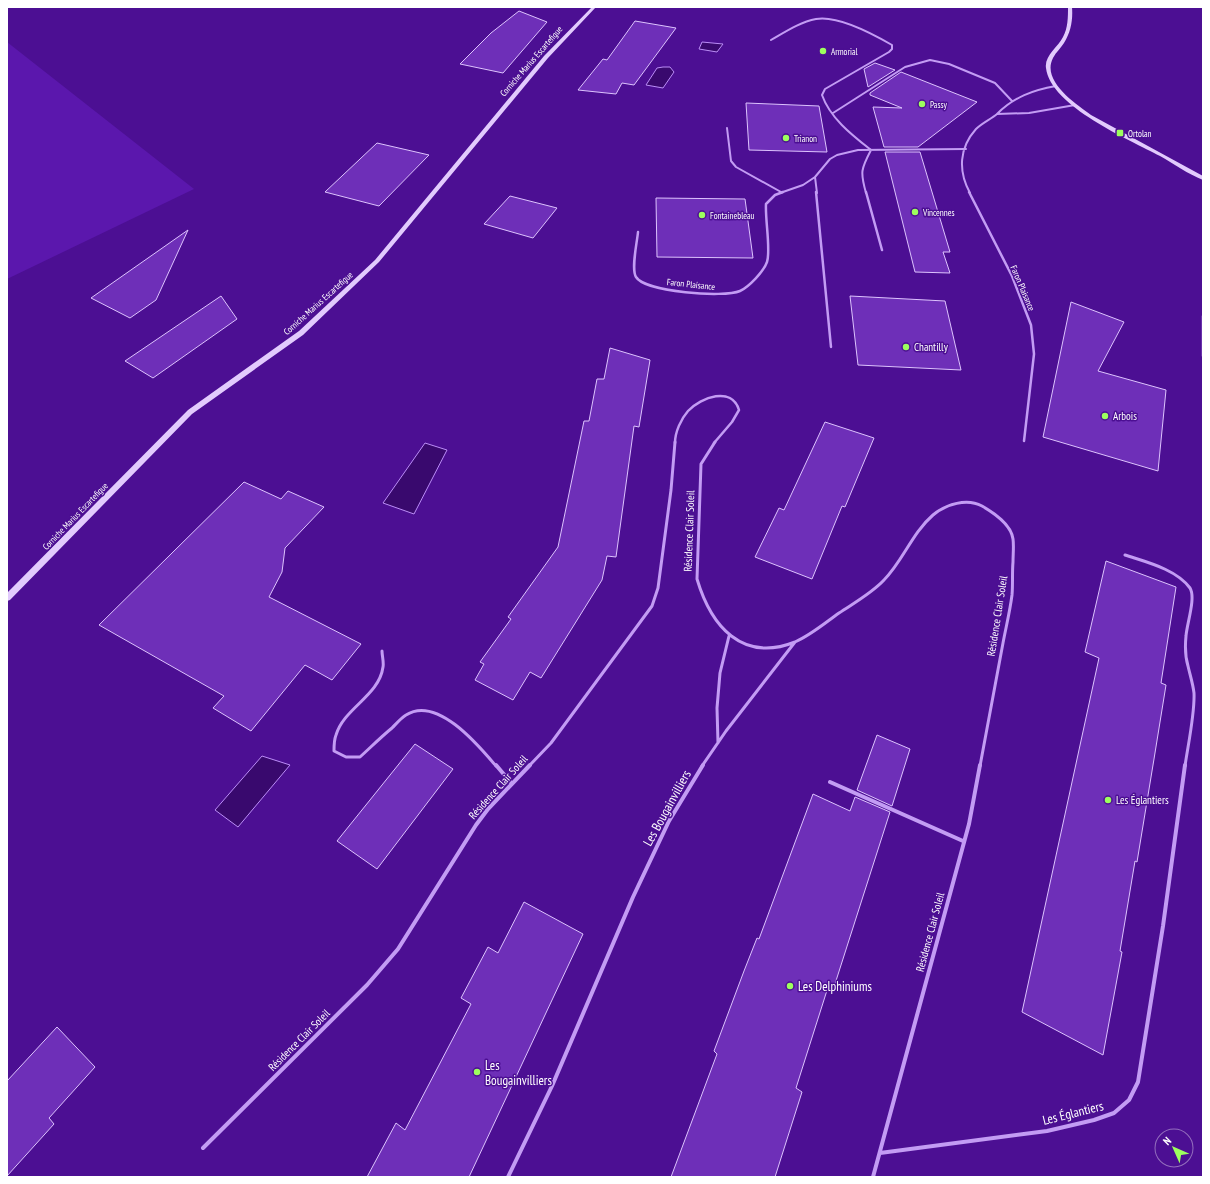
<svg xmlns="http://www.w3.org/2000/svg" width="1210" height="1184" viewBox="0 0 1210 1184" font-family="'PT Sans Narrow',sans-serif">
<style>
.green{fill:#5b17ad}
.water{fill:#39096e;stroke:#bb8df7}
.building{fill:#6e2fb8;stroke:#ddc3fe}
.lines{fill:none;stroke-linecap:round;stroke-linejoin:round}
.lane-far3{stroke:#c39cf4;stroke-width:2}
.lane-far2{stroke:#c39cf4;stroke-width:2.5}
.lane-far1{stroke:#c39cf4;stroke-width:3}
.lane{stroke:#c39cf4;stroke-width:4}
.secondary{fill:#e2cbfd;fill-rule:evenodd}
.poi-dot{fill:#9dff5e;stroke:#4c0f93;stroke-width:1.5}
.labels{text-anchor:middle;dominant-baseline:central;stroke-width:3;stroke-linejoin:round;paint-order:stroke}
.far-poi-label{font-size:9px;fill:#fff;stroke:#4c0f93;text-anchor:start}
.far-street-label{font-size:9px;fill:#fff;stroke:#4c0f93}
.poi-label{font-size:11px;fill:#fff;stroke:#4c0f93;text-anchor:start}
.street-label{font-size:11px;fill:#fff;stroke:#4c0f93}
.near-street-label{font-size:13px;fill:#fff;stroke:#4c0f93}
.near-poi-label{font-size:13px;fill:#fff;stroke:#4c0f93;text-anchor:start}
</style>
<rect width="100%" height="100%" fill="#4c0f93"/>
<path class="green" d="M7,42L194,189L7,279Z"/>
<path class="water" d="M702,42L723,44L717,52L699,49Z
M663,67H670L674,72L663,88L646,85L657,68Z
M425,443L447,450L414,514L383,503Z
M262,756L290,765L238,827L215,810Z"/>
<path class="building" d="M519,11L547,22L503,73L460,64L491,33Z
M635,21L676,28L634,85L622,83L616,94L578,90L603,59L607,60Z
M875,63L895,70L868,87L864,69Z
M901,72L977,102L918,147H884L873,107L902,108L870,95V93Z
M746,103L819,106L827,152L749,150Z
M377,143L429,155L379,206L325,192Z
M885,152H920L950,252H943L950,273L915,272Z
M510,196L557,208L533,238L484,224Z
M656,198L745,199L753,258L657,257Z
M188,230L156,300L130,318L91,298Z
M221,296L237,319L153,378L125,361Z
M850,296L945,301L961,370L858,365Z
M1071,302L1124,322L1098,371L1166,390L1158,471L1043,437Z
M610,348L650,360L639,427L634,426L616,557L607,556L602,580L541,678L530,672L513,700L475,680L484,664L480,662L511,619L508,617L558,547L584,421H589L597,379H604Z
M825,422L874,438L845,507L842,506L812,579L755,557L779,508L784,510Z
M244,482L281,499L288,491L324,507L285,548L282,572L269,597L361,644L332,680L305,665L251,731L213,708L224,696L99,625Z
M1106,561L1176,587L1161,683L1166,685L1154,759L1137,862L1135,861L1120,951L1122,952L1103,1055L1022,1012L1099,658L1085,652Z
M877,735L910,749L892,806L857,790Z
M415,744L453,769L377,869L337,841Z
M813,794L850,811L855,797L890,812L834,987L829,984L796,1088L802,1092L775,1177H671L717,1054L714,1051L744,971L757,938L759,939Z
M524,902L583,934L469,1177H367L396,1123L405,1130L471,1004L461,998L488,947L498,953Z
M57,1027L95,1067L49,1118L54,1124L7,1176V1081Z"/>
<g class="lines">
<path class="lane-far3" d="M771,40C785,32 800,22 816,19C838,15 873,34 892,45V49L889,52L825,89L822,95C830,118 852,135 871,150C861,169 860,172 866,193
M1056,86C1033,90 1014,97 997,114L1029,113L1075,105
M833,113L905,67L930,60L949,64L995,83L1012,101
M727,128L731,161L736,167L781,192
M815,177L817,193
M780,193L803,185L815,177L830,159L837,155L858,150L966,149
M970,193C958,171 959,148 976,129C982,123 991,119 997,114"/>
<path class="lane-far2" d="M816,192L831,347
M866,192L882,250
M969,192L1012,276L1031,325L1034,354L1024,441
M638,232C637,243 631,269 636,277C645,292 724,298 740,291C749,287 764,271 767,262C771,250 765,220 766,204L775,195L783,192
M1203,316V356
M675,443C675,432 681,419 688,411C701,397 732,386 739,410L732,422L714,443"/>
<path class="lane-far1" d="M715,442L701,464L697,579C711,626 742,663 795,642C811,635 825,623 839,613C854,603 872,593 884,580C903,561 912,533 933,515C946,504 967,498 982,506C994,513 1011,524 1013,539C1014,546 1013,554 1013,562C1012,573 1013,584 1012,595C1010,611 1006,627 1003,643C995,684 988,725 980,766
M1125,555C1146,562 1176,569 1190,588C1196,598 1187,623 1186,636C1185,646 1185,656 1188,666C1190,675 1193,684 1194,693C1195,713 1188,745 1185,766
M382,651C382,656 384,662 383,667C379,696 344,708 336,735C334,740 334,746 334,751L346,757H360C371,747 381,737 392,728C396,724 401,718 406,715C437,695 479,746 496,766
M718,743L717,708L720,673L729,636
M529,766L551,743L652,606L658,588L671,490L675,442
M702,766L726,731L795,642"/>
<path class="lane" d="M496,765L512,784
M830,782L963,841
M203,1148L367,985L398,949L476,825L488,809L530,765
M880,1153L1047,1131L1094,1120L1114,1113L1129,1100L1138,1082L1163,926L1185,765
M508,1177L552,1086L633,897L669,821L703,765
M873,1177L969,824L980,765"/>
<path class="secondary" d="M592,7H596L548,58L379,262L303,335L192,414L10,600L7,601V593L188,410L299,331L375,260L544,56Z
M1068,7H1072C1073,20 1071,32 1064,43C1061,48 1056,52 1053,58C1041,81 1076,104 1091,115L1203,176V180C1188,174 1174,164 1160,156C1130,140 1050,106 1046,68C1044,56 1058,47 1063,37C1068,28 1068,17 1068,7Z"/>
</g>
<g class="poi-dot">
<circle cx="823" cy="51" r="4"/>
<circle cx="922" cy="104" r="4"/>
<rect x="1116" y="129" width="8" height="8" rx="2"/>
<circle cx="786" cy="138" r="4"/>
<circle cx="915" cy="212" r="4"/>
<circle cx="702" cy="215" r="4"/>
<circle cx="906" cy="347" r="4"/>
<circle cx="1105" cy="416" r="4"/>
<circle cx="1108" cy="800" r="4"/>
<circle cx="790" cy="986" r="4"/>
<circle cx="477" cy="1072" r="4"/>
</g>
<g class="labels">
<g class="far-poi-label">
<text x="831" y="51">Armorial</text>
<text x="930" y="104">Passy</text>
<text x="1128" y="133">Ortolan</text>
<text x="794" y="138">Trianon</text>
<text x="923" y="212">Vincennes</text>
<text x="710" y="215">Fontainebleau</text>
</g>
<g class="far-street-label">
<text transform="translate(531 61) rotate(-49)">Corniche Marius Escartefigue</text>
<text transform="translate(691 284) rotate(6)">Faron Plaisance</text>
<text transform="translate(1023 288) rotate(67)">Faron Plaisance</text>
<text transform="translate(318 303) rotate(-42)">Corniche Marius Escartefigue</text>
<text transform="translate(75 516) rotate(-46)">Corniche Marius Escartefigue</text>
</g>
<g class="poi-label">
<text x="914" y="347">Chantilly</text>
<text x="1113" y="416">Arbois</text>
<text x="1116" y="800">Les Églantiers</text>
</g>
<g class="street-label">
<text transform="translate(689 531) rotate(-88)">Résidence Clair Soleil</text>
<text transform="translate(997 616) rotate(-81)">Résidence Clair Soleil</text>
<text transform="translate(498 787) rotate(-48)">Résidence Clair Soleil</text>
<text transform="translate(930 932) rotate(-75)">Résidence Clair Soleil</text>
<text transform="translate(299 1040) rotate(-45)">Résidence Clair Soleil</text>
</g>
<g class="near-street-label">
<text transform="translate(667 808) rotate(-61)">Les Bougainvilliers</text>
<text transform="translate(1073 1113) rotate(-14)">Les Églantiers</text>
</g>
<g class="near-poi-label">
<text x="798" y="986">Les Delphiniums</text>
<text x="485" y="1065">Les<tspan x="485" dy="15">Bougainvilliers</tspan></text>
</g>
</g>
<rect width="1210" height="1184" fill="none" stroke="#ffffff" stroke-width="16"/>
<g transform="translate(1174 1148) rotate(315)"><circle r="19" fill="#4c0f93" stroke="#946fbe"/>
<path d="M0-3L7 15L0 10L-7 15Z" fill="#9dff5e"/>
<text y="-6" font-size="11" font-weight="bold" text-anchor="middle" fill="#ffffff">N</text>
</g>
</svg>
